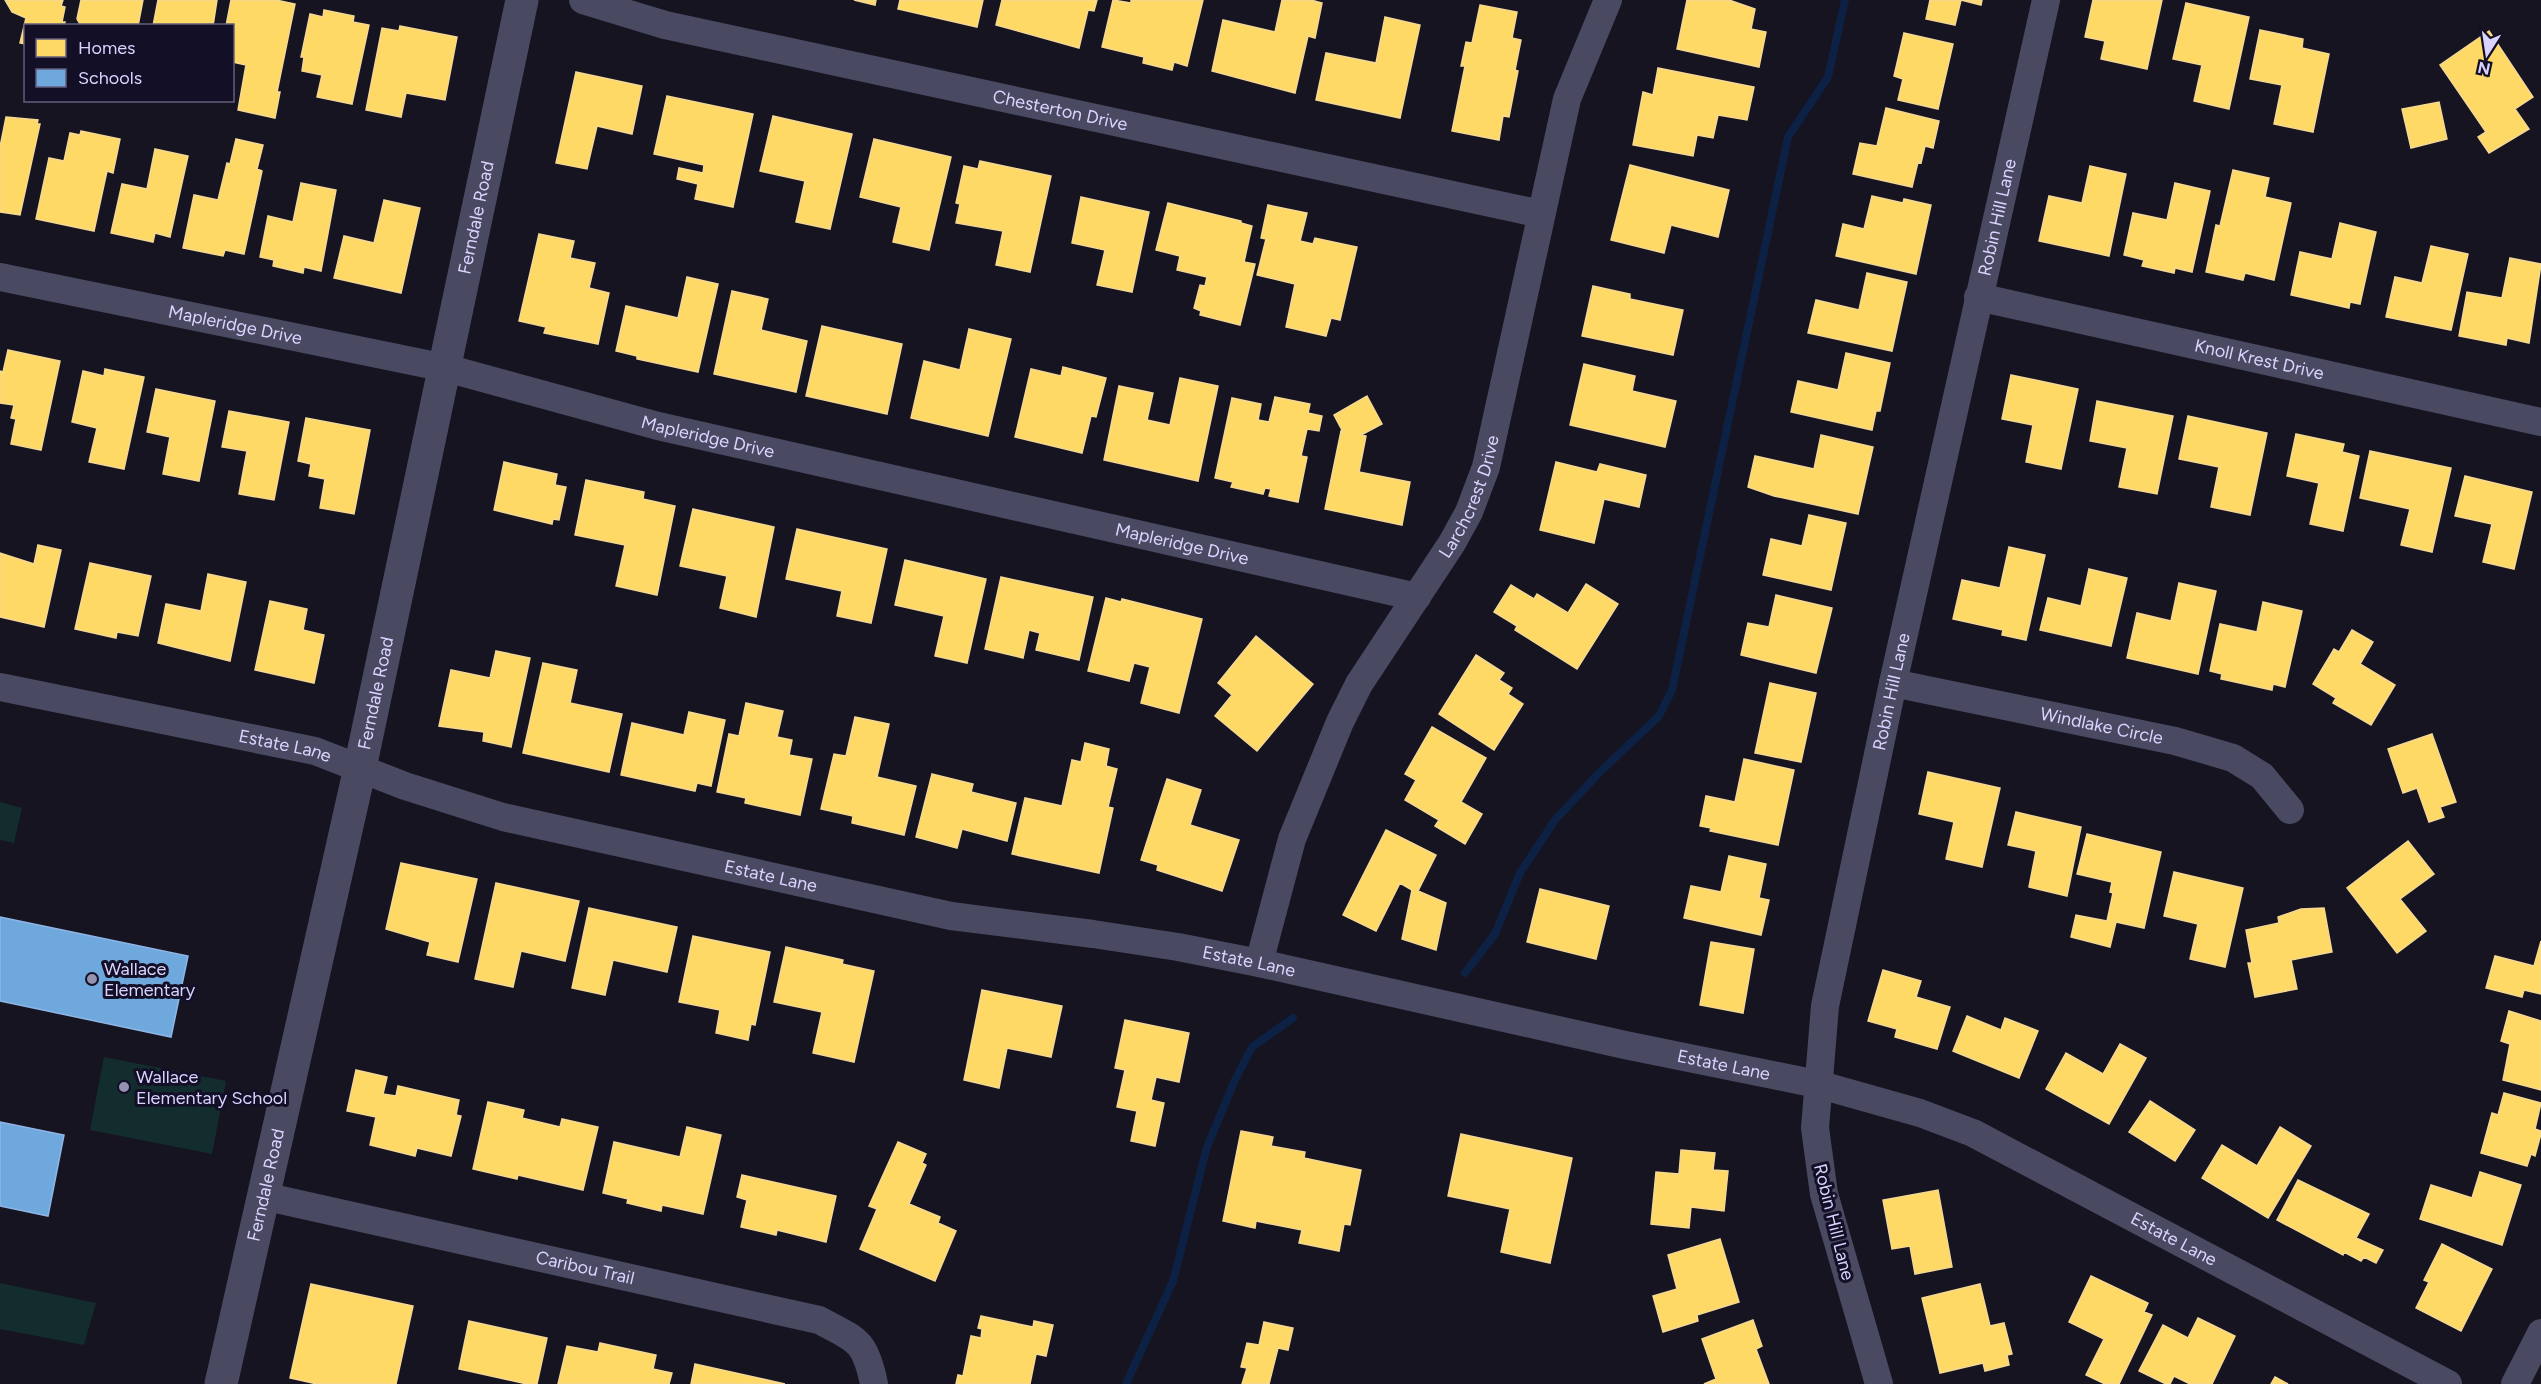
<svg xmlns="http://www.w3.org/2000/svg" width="2541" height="1384" viewBox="0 0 2541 1384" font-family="Figtree,sans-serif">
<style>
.green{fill:#132c2d}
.homes{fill:#ffd966;stroke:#f4d894;stroke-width:1.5}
.schools{fill:#6fa8dc;stroke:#8fb5e6;stroke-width:1.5}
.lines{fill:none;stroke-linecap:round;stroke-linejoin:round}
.stream{stroke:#0d2144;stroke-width:8}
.minor{stroke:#4a4962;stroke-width:28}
.tertiary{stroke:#4a4962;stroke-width:33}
.poi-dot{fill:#9591b1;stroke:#130f26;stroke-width:2}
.labels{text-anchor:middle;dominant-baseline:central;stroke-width:6;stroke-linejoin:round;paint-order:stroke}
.street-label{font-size:18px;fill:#d9d4ff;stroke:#130f26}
.poi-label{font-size:18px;fill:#d9d4ff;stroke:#130f26;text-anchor:start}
</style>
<rect width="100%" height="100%" fill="#161421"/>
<path class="green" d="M0,802L22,808L14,843L0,840Z
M104,1057L226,1081L212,1154L90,1130Z
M0,1283L96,1303L84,1345L0,1329Z"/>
<path class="homes" d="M5,0H63L61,6L65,7L62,22H65L64,26H26V44L20,43L26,18L12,12Z
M81,0H143L138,26H81L77,19Z
M158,0H217L213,26H153Z
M231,0H276L295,4L277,92H280L275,118L238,110L246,65L232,62V26H226Z
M854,0H876L875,5Z
M900,0H983L977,27L898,9Z
M1002,0H1097L1094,11L1088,10L1079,48L996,25Z
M1113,0L1131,3V0H1203L1187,66L1174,62L1172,70L1143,63L1144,57L1102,47Z
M1282,0H1311L1322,3L1315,38L1308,36L1295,93L1212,71L1223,20L1275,32Z
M1687,0H1729L1755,9L1751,29L1766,32L1759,67L1677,49Z
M1930,0H1982L1981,5L1961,0L1955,25L1926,19Z
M2093,0H2162L2147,69L2101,59L2105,41L2085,37Z
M2186,3L2249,17L2229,109L2194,101L2202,65L2173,59Z
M1480,5L1517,12L1512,38L1521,40L1515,70L1518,71L1509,117L1503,116L1499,140L1452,131L1465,66H1461L1466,42L1472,43Z
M324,10L354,16L353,22L369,25L352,104L317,97L322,75L302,71L304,57H301L310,14L323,17Z
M1385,17L1420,25L1400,118L1316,100L1326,53L1376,63Z
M400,26L457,37L445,100L406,93L401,117L366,110L382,28L399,31Z
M2260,30L2303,39L2302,48L2329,54L2313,132L2274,124L2282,85L2250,79Z
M2489,31L2533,97L2515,109L2529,129L2489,153L2478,137L2486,132L2440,65Z
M1904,33L1953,44L1938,109L1898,100L1903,79L1894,76Z
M1658,68L1754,87L1747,120L1718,115L1713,138L1697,135L1693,156L1633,145L1643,92L1653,95Z
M576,72L642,86L632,134L597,126L587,169L556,163Z
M667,96L753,114L733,207L695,199L698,184L677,179L679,168L703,173L704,165L654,154Z
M2439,102L2447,139L2411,148L2402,109Z
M1886,108L1939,121L1933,148L1925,146L1921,163L1918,162L1912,187L1853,174L1860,143L1877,146Z
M773,116L852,134L830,229L796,222L805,181L760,171Z
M6,117L38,120L37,124H40L20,215L0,212V147Z
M81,131L120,139L113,173L107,171L94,231L36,219L49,158L64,161L70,133L80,135Z
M236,139L263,145L257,169L262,171L244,254L225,250L223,256L183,248L194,195L218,200L227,163L230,164Z
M874,139L951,157L929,250L893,242L901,207L860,197Z
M155,149L188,156L170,237L155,233L153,242L111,233L122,184L147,189Z
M980,161L1051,176L1030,272L996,265L1003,231L956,223L960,204L956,203L964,166L978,169Z
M1630,165L1729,190L1718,237L1671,225L1664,253L1611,240Z
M2090,166L2126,174L2109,256L2039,241L2049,196L2082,203Z
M2233,170L2269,178L2265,197L2291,203L2274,280L2245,273L2243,280L2206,272L2216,225L2220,226Z
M301,183L336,190L321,271L304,267L303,273L273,266L274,260L260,257L268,216L293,222Z
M2175,183L2210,191L2192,272L2175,268L2174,273L2142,266L2144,260L2124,255L2133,213L2167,220Z
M1872,196L1903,203L1904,199L1931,205L1916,274L1836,256L1843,224L1864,229Z
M1081,197L1149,212L1132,292L1097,285L1105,250L1072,243Z
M384,200L420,208L401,293L334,278L344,236L374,243Z
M1168,203L1241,221V223L1252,226L1244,262L1255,264L1240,325L1200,315L1201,311L1194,308L1200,285L1205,286L1207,277L1177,270L1180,256L1156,250Z
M1268,205L1307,213L1300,241L1313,244L1315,238L1357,247L1340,320L1331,318L1326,336L1286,327L1295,284L1257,275L1266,239L1261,238Z
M2340,223L2376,232L2360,304L2350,302L2349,308L2291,295L2300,252L2332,259Z
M539,234L574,241L570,258L595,263L589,288L609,293L598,344L544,333L546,327L519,321Z
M2431,246L2468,254L2451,330L2386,317L2395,277L2422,283Z
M2510,258L2541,264L2529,343L2507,338L2506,345L2459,336L2467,292L2502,298Z
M1867,273L1907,282L1892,351L1808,333L1816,300L1859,310Z
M687,277L718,284L698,372L637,359V356L616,351L626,306L678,318Z
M1593,286L1630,294V299L1683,310L1673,355L1582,336Z
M732,291L768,299L761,330L807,341L796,392L714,374Z
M822,326L902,344L887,414L806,396Z
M969,329L1011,339L988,436L911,418L924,361L960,370Z
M8,350L60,361L41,450L11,444L16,419L11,418L14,405L0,403V371L3,372Z
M1846,353L1890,363L1880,411H1876L1872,430L1791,412L1798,381L1838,390Z
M1584,364L1635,376L1632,391L1676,401L1665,447L1570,425Z
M1063,367L1106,378L1096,417L1091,416L1082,453L1015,437L1031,369L1061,376Z
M105,369L144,377L124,469L89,462L97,428L72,422L83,371L104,376Z
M2011,375L2078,389L2061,469L2026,462L2033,425L2002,419Z
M1180,378L1218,386L1198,481L1104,460L1119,386L1153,393L1147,420L1170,425Z
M156,389L215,401L199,481L163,474L170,437L147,432Z
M1367,396L1382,424L1361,435L1366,436L1359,472L1410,482L1402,525L1325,509L1341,431L1343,432L1334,415Z
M1275,397L1310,404L1308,413L1322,416L1319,431L1307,429L1301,456L1307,457L1298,502L1269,496L1271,489L1265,488L1263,494L1231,487L1233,482L1215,478L1232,398L1261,404L1258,420L1269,422Z
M2097,401L2173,416L2157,494L2119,487L2127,448L2090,441Z
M229,411L289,422L274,500L239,494L247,451L222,447Z
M2188,416L2267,433L2250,515L2211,507L2219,467L2179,459Z
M306,418L370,430L354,514L320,508L325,479L309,476L311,464L298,461Z
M2296,434L2344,444L2342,452L2359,456L2343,531L2310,524L2319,483L2287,476Z
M1821,435L1873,447L1858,514L1774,496L1748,487L1755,456L1814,469Z
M2370,451L2451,468L2432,552L2401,545L2410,509L2360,498Z
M504,462L557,474L555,485L566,487L559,520L553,519L552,524L494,510Z
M1556,462L1597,472L1600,464L1646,475L1639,507L1604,499L1594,543L1540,530Z
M2465,476L2532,492L2514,569L2483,562L2492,524L2455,516Z
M586,480L644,492L643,499L675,506L657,595L616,586L625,545L575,535Z
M693,509L774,527L756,617L720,608L727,576L680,566Z
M1809,515L1846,523L1831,590L1763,575L1771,539L1802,546Z
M797,529L887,549L871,623L837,616L842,591L786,579Z
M38,545L61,550L44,627L0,617V553L34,564Z
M2009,547L2045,555L2026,640L2002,635L2003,630L1953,619L1962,580L2000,588Z
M905,560L986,579L967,663L935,656L944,616L895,605Z
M90,563L151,576L138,636L117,632L116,638L75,629Z
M2089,569L2127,578L2111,646L2040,630L2048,598L2081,606Z
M208,574L246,582L230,661L158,643L166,604L201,611Z
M1001,577L1093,597L1079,660L1036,650L1040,633L1029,630L1023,658L985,649Z
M2179,583L2216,591L2198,674L2127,658L2137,613L2171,621Z
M1586,584L1618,604L1577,669L1515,630L1517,626L1494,612L1511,585L1534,599L1537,594L1568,613Z
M1776,595L1832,608L1816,673L1741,655L1748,623L1769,627Z
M1106,598L1121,602L1122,599L1202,619L1179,713L1141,703L1150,667L1134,663L1129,681L1088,671Z
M270,601L307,609L303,630L324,635L314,683L255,670Z
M2263,602L2302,611L2285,687L2273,684L2272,690L2221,679L2222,674L2210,671L2220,624L2257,632Z
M2352,630L2373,642L2360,664L2395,685L2371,725L2333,703L2336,698L2313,684L2334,649L2339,652Z
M1256,636L1313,684L1257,751L1215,716L1232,695L1218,683Z
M496,651L530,658L511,747L483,741L484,732L439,726L451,670L490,678Z
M1476,655L1504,673L1499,680L1512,688L1508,694L1523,704L1494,750L1439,714Z
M543,663L577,670L570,703L622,714L609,772L523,753Z
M1770,683L1816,693L1801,762L1755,753Z
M746,703L783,711L777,737L792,740L789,755L812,759L800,815L745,803L746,798L717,792L729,734L739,736Z
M689,712L725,720L711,786L697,783L695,791L621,775L632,723L684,735Z
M855,717L889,724L877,777L916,786L904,835L852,823L853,816L821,809L834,754L846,756Z
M1432,727L1486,758L1461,802L1482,814L1465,844L1435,826L1439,820L1405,800L1416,780L1405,774Z
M2432,734L2456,802L2440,807L2444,817L2429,822L2417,788L2403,793L2388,749Z
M1085,743L1109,749L1106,766L1117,769L1108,807L1113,808L1099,873L1012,854L1025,798L1062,806L1072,760L1081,762Z
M1744,759L1794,770L1778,845L1710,831L1711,828L1700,826L1706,796L1735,802Z
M1928,772L2000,788L1982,867L1946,859L1954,822L1919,814Z
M932,774L973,784L971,792L1016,803L1007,841L962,829L957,848L916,837Z
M1167,779L1201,790L1190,825L1239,840L1222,891L1157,870L1158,865L1141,860Z
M2016,812L2081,827L2067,896L2029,887L2036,851L2008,845Z
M1386,830L1436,855L1418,891L1446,903L1436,950L1402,939L1412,890L1400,883L1376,931L1343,915Z
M2087,834L2161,852L2144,928L2116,922L2110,947L2071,937L2076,915L2107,921L2113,893L2110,892L2112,882L2077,874Z
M2408,841L2434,874L2400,899L2426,931L2397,953L2347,888Z
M1729,856L1766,864L1759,898L1769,900L1761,935L1684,918L1691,886L1721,892Z
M401,863L477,879L458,962L427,955L430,942L386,929Z
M2174,872L2243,888L2225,967L2190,959L2198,924L2164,916Z
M496,883L579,901L565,961L521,951L513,987L475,979Z
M1540,889L1609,906L1596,959L1527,942Z
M589,908L677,927L667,972L613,960L605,995L572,988Z
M2324,908L2332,952L2291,960L2297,989L2255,997L2248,963H2252L2246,930L2279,923L2278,917L2301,909Z
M693,936L770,952L755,1025L751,1024L748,1040L716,1033L720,1010L679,1002Z
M2541,941V994L2524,990L2522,997L2486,988L2495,956L2534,966Z
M1711,942L1754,949L1743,1013L1700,1005Z
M786,947L843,960L842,964L874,971L854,1062L813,1053L822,1012L774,1002Z
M1883,970L1921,981L1916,997L1950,1007L1937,1049L1895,1037L1897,1029L1868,1021Z
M982,990L1062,1006L1051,1057L1007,1048L999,1088L964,1080Z
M2509,1011L2541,1021V1090L2503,1080L2510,1044L2501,1041Z
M1967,1016L2001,1030L2005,1018L2038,1031L2019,1078L1953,1051Z
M1125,1020L1189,1033L1179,1082L1156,1077L1151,1100L1164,1103L1155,1146L1131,1141L1137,1111L1117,1107L1125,1070L1115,1068Z
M2120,1044L2146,1058L2109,1124L2046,1089L2066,1053L2103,1074Z
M356,1070L387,1077L383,1094L396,1096L398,1086L459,1100L456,1115L461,1116L451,1156L417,1148L415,1156L370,1145L376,1117L347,1111Z
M2504,1093L2541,1103L2535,1129L2541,1131V1134L2535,1156L2531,1154L2527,1166L2481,1153L2492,1113L2498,1115Z
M2150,1101L2195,1130L2175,1161L2129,1132Z
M488,1102L524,1110L522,1118L560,1127L562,1119L598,1127L583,1190L518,1175L517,1179L473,1169Z
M687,1127L721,1135L703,1214L662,1205L661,1211L627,1203L628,1199L603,1193L614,1142L680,1157Z
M2280,1127L2311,1146L2268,1218L2202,1178L2222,1145L2257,1166Z
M1241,1131L1273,1137L1271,1146L1305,1152L1304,1158L1361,1170L1350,1225L1344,1224L1339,1251L1299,1243L1302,1230L1256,1221L1255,1228L1223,1221Z
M1461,1134L1572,1158L1550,1263L1501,1252L1510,1209L1448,1196Z
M898,1142L926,1154L922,1163L926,1165L909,1204L940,1217L938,1223L956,1231L935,1281L860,1249L877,1209L869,1206Z
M1681,1150L1715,1153L1713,1170L1728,1171L1724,1211L1691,1207L1689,1228L1651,1224L1656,1172L1679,1174Z
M2480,1172L2521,1185L2502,1245L2420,1219L2431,1185L2472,1198Z
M742,1175L836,1196L826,1242L777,1230L776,1235L741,1227L747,1200L737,1197Z
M2298,1180L2369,1214L2356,1238L2383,1250L2376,1263L2364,1257L2361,1261L2344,1252L2343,1255L2277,1220Z
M1938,1190L1952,1267L1915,1274L1910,1246L1892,1249L1883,1200Z
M1720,1239L1739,1302L1697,1315L1698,1321L1663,1332L1653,1296L1677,1289L1668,1255Z
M2442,1244L2492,1269L2461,1331L2416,1308L2429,1282L2424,1280Z
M2091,1276L2148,1303L2144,1312L2152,1315L2119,1384H2105L2086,1375L2104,1339L2069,1322Z
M311,1284L413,1306L396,1384H317L290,1378Z
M1980,1284L1990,1326L2004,1323L2012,1354L2007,1355L2009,1365L1985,1371L1983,1363L1940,1373L1922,1298Z
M981,1316L1033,1327L1034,1321L1053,1325L1046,1356L1036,1354L1030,1384H956L958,1375L963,1376L971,1336L981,1338L982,1329L978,1328Z
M2198,1318L2235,1336L2212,1384H2190L2174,1376L2170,1384H2166L2139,1371L2163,1325L2188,1338Z
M1753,1320L1762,1346L1756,1349L1769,1384H1704L1716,1379L1702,1339Z
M469,1321L547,1338L537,1384H527L459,1369Z
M1264,1322L1293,1328L1288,1350L1278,1348L1269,1384H1242L1247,1368L1241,1367L1247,1343L1259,1345Z
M600,1343L656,1355L653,1369L672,1373L669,1384H558L567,1346L598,1352Z
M695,1364L785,1384H691Z
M2275,1377L2288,1384H2271Z"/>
<path class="schools" d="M0,917L188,956L171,1037L0,1001Z
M0,1122L64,1135L48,1216L0,1206Z"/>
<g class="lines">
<path class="stream" d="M1465,973L1495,934L1520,873L1555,820L1600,772L1659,716L1672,690L1788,137L1828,77L1845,0
M1126,1384L1173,1281L1207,1147L1234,1082L1252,1047L1293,1018"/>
<g class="minor">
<path id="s1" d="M583,0L665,25L1541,214"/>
<path id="s2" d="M0,277L446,368L658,426L1417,597"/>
<path id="s3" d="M1978,297L2541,422"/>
<path id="s4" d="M1893,683L2175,741L2233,758L2262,776L2290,810"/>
<path id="s5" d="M0,687L315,751L405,786L503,817L951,916L1093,934L1178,947L1259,963L1625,1045L1817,1084L1920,1113L1973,1133L2448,1384"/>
<path id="s6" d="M1259,963L1292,839L1340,722L1359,684L1452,543L1469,512L1486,467L1567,99L1608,0"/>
<path id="s7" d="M263,1196L819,1320C856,1340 865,1339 874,1384"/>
<path id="s8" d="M1879,1384L1824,1194L1815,1128L1825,1006L1893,683L2046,0"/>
<path d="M2515,1384L2541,1333"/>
</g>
<path class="tertiary" id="s9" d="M221,1384L360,768L522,0"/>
</g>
<g class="poi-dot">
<circle cx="92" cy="979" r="6"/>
<circle cx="124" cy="1087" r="6"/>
</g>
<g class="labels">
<g class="street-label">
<text stroke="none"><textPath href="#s1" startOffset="490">Chesterton Drive</textPath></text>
<text stroke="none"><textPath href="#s8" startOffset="1194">Robin Hill Lane</textPath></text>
<text stroke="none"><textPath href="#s9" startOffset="1194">Ferndale Road</textPath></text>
<text stroke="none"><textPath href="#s2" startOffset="240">Mapleridge Drive</textPath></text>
<text stroke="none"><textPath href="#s3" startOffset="288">Knoll Krest Drive</textPath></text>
<text stroke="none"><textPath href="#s2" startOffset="726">Mapleridge Drive</textPath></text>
<text stroke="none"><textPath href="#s6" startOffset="516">Larchcrest Drive</textPath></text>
<text stroke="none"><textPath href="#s2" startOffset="1212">Mapleridge Drive</textPath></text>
<text stroke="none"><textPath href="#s8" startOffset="708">Robin Hill Lane</textPath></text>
<text stroke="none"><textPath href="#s9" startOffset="708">Ferndale Road</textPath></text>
<text stroke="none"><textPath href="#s4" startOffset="213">Windlake Circle</textPath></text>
<text stroke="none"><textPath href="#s5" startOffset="291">Estate Lane</textPath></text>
<text stroke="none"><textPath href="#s5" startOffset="795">Estate Lane</textPath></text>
<text stroke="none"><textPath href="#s5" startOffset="1281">Estate Lane</textPath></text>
<text stroke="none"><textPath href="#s5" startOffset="1767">Estate Lane</textPath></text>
<text stroke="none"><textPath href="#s9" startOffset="204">Ferndale Road</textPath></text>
<text transform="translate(1834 1222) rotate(76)">Robin Hill Lane</text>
<text stroke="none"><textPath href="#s5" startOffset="2253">Estate Lane</textPath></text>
<text stroke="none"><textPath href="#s7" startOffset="330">Caribou Trail</textPath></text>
</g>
<g class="poi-label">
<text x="104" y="969">Wallace<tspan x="104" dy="21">Elementary</tspan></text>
<text x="136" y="1077">Wallace<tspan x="136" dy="21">Elementary School</tspan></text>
</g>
</g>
<rect x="24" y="24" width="210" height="78" fill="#130f26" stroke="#625e7d" stroke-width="1.5"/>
<rect x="36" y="39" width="30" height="18" fill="#ffd966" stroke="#625e7d" stroke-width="1.5"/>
<text x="78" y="54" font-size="18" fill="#d9d4ff">Homes</text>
<rect x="36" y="69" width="30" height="18" fill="#6fa8dc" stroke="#625e7d" stroke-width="1.5"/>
<text x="78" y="84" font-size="18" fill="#d9d4ff">Schools</text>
<g transform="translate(2487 54) rotate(192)" stroke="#130f26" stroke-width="4.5" paint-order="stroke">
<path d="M0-4.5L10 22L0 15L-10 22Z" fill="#d9d4ff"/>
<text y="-9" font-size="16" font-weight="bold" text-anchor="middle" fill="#d9d4ff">N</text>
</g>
</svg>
